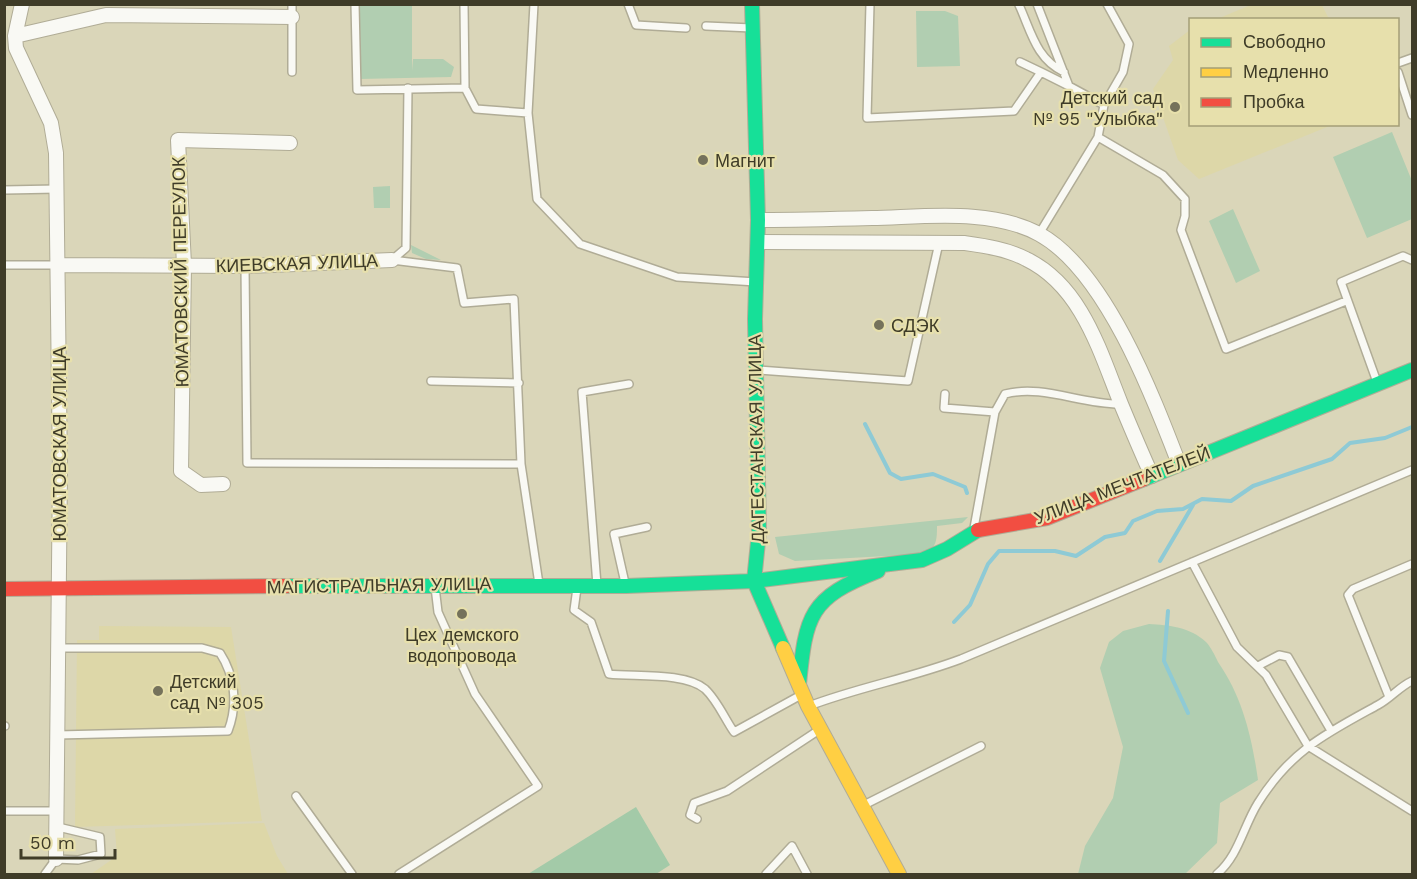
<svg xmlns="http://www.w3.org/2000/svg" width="1417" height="879" viewBox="0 0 1417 879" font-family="'Work Sans',sans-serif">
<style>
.built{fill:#ddd7a8}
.green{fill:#b1ceb1}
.forest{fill:#a3caa8}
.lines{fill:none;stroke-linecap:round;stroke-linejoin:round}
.stream{stroke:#8ecad5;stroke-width:4}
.lane-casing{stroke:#b0ac96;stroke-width:10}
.street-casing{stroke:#b0ac96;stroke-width:16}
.fast-casing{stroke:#b0ac96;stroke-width:16}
.slow-casing{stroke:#b0ac96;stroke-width:16}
.jam-casing{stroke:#b0ac96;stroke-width:16}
.lane{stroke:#f9f9f4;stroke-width:7}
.street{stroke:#f9f9f4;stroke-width:14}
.fast{stroke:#16e098;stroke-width:14}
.slow{stroke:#ffcf43;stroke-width:14}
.jam{stroke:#f24e42;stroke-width:14}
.poi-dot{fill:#75725b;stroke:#e7e0ac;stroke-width:2}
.labels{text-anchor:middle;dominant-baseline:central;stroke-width:4.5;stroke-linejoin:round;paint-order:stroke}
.poi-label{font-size:18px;fill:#3f3c28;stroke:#e7e0ac;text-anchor:start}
.street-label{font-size:18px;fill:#3f3c28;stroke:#e7e0ac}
</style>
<rect width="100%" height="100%" fill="#dad6b9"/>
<path class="built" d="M1253,4L1322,5L1329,19H1217Z
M1190,30V124L1332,125L1199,179L1178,160L1153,89L1173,60L1169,46Z
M99,626L231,627L262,821L75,827L77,640H99Z
M264,823L277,856L288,874H91L117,856L115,829Z"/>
<path class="green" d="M360,5H412V71L413,59H443L454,67L451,77L359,79Z
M916,11H945L958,16L960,66L917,67Z
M1392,132L1412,181V219L1367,238L1333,157Z
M390,186V208H374L373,187Z
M1233,209L1260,271L1236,283L1209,221Z
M411,245L441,260L426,259L412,253Z
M968,517L962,523L937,526C937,539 937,549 923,554L795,561L779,554L775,537Z
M1149,624C1169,625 1190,627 1206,642C1211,647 1215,656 1218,662C1243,698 1252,738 1258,780L1220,803L1217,843L1185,874H1078L1085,846L1113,798L1123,747L1100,668L1109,642L1123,631Z"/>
<path class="forest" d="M636,807L670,865L656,874H528Z"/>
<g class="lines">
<path class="stream" d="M865,424L890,473L901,479L933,474L965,487L967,493
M1160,561L1193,505
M1168,611L1164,661L1188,713
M954,622L970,605L988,564L999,551H1055L1076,556L1105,537L1125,533L1133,521L1157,511L1183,509L1202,499L1231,501L1253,486L1332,459L1350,443L1385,438L1412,427"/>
<g class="lane-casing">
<path id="lane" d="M292,4V72
M355,4L357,90L465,88
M464,4L465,88L476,109L528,113
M534,4L528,113L537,199L580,244L677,277L756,282
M628,4L636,25L686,28
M870,4L867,118L1014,111L1041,72L1069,86
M1037,4L1069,86L1104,105
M1019,5C1031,31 1036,59 1064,72
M706,26L752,28
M1020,62L1041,72
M1398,63L1412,58
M1398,72L1412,115
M1098,137L1163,175L1185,199V216L1181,230L1226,349L1346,301
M4,190L57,189
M1039,234L1098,137L1104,105L1123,72L1129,44L1107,4
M392,260L457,268L464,303L514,299L521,464L539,584
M392,260L406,248L408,88
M4,265H59
M245,266L247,463L521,464
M758,370L908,381L939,243
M431,381L519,383
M1377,382L1341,282L1403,256L1412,260
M945,394L944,408L995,412
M974,528L995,412L1005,394C1043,384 1082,405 1121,404
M1192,562L1237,647L1266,675L1308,746L1412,811
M625,583L614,534L647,527
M597,585L582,392L629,384
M577,588L574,610L591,622L609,674C634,677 685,672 705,689C717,700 725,719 734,732L801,695
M57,648H202L220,653C235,676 238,705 228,731L57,735
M1258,666L1279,655L1288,657L1330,729
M1389,697L1348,595L1353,589L1412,564
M809,706C859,687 911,678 961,659L1412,470
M4,726H5
M296,796L352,874
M862,806L981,746
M4,811H58
M697,819L690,815L694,803L727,791L819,730
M45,874L56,859L78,860L101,854L100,837L58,827
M399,874L538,786L475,694L438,612L435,587
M766,874L792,846L807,874
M1217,874C1239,855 1243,827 1258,803C1291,750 1327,733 1378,705C1391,698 1399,687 1412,681"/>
</g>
<g class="street-casing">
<path id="street" d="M22,4L15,36L16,48L51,123L56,153L60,470L56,859
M15,36L106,15L292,17
M758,220C796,220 834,219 872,218C924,217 991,208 1039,234C1105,270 1153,396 1179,464
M758,242L964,243C985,246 1007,249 1026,259C1082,286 1100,352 1121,404C1131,428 1141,452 1152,476
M59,265L245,266L392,260
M223,484L201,485L181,471L184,265L178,140L290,143"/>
</g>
<g class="fast-casing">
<path id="fast" d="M752,4L758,220L755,319L759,532L754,581L783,648
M1144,479L1412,370
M287,586H626L754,581L922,560L947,549L978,530
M799,684C806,615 809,598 878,571"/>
</g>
<g class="slow-casing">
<path id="slow" d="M783,648L808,706L899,874"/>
</g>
<g class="jam-casing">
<path id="jam" d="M978,530L1047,518L1144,479
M4,589L287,586"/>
</g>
<use href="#lane" class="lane"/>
<use href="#street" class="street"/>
<use href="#fast" class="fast"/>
<use href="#slow" class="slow"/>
<use href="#jam" class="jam"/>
</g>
<g class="poi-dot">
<circle cx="1175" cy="107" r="6"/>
<circle cx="703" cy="160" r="6"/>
<circle cx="879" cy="325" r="6"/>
<circle cx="462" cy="614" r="6"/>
<circle cx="158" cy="691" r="6"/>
</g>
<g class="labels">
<g class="poi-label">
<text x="1163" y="97" text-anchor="end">Детский сад<tspan x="1163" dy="21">№ 95 "Улыбка"</tspan></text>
<text x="715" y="160">Магнит</text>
<text x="891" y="325">СДЭК</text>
<text x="462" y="634" text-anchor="middle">Цех демского<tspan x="462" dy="21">водопровода</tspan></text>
<text x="170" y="681">Детский<tspan x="170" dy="21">сад № 305</tspan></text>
</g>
<g class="street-label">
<text transform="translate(297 263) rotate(-2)">КИЕВСКАЯ УЛИЦА</text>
<text transform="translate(180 272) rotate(-91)">ЮМАТОВСКИЙ ПЕРЕУЛОК</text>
<text transform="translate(756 439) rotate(-91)">ДАГЕСТАНСКАЯ УЛИЦА</text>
<text transform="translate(59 444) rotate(-90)">ЮМАТОВСКАЯ УЛИЦА</text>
<text transform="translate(1122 485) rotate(-21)">УЛИЦА МЕЧТАТЕЛЕЙ</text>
<text transform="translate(379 585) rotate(-1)">МАГИСТРАЛЬНАЯ УЛИЦА</text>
</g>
</g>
<rect width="1417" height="879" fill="none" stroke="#3f3c28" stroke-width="12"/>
<rect x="1189" y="18" width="210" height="108" fill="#e7e0ac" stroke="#a49e77" stroke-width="1.5"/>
<rect x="1201" y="38" width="30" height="9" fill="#16e098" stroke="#a49e77" stroke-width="1.5"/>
<text x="1243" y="48" font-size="18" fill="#3f3c28">Свободно</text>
<rect x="1201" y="68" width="30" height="9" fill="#ffcf43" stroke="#a49e77" stroke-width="1.5"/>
<text x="1243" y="78" font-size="18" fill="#3f3c28">Медленно</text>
<rect x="1201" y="98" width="30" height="9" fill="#f24e42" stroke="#a49e77" stroke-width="1.5"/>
<text x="1243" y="108" font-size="18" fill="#3f3c28">Пробка</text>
<path d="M21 849v9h94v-9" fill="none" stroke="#3f3c28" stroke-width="3"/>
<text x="30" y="849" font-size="18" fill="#3f3c28" stroke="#e7e0ac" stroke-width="4.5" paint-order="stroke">50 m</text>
</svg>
